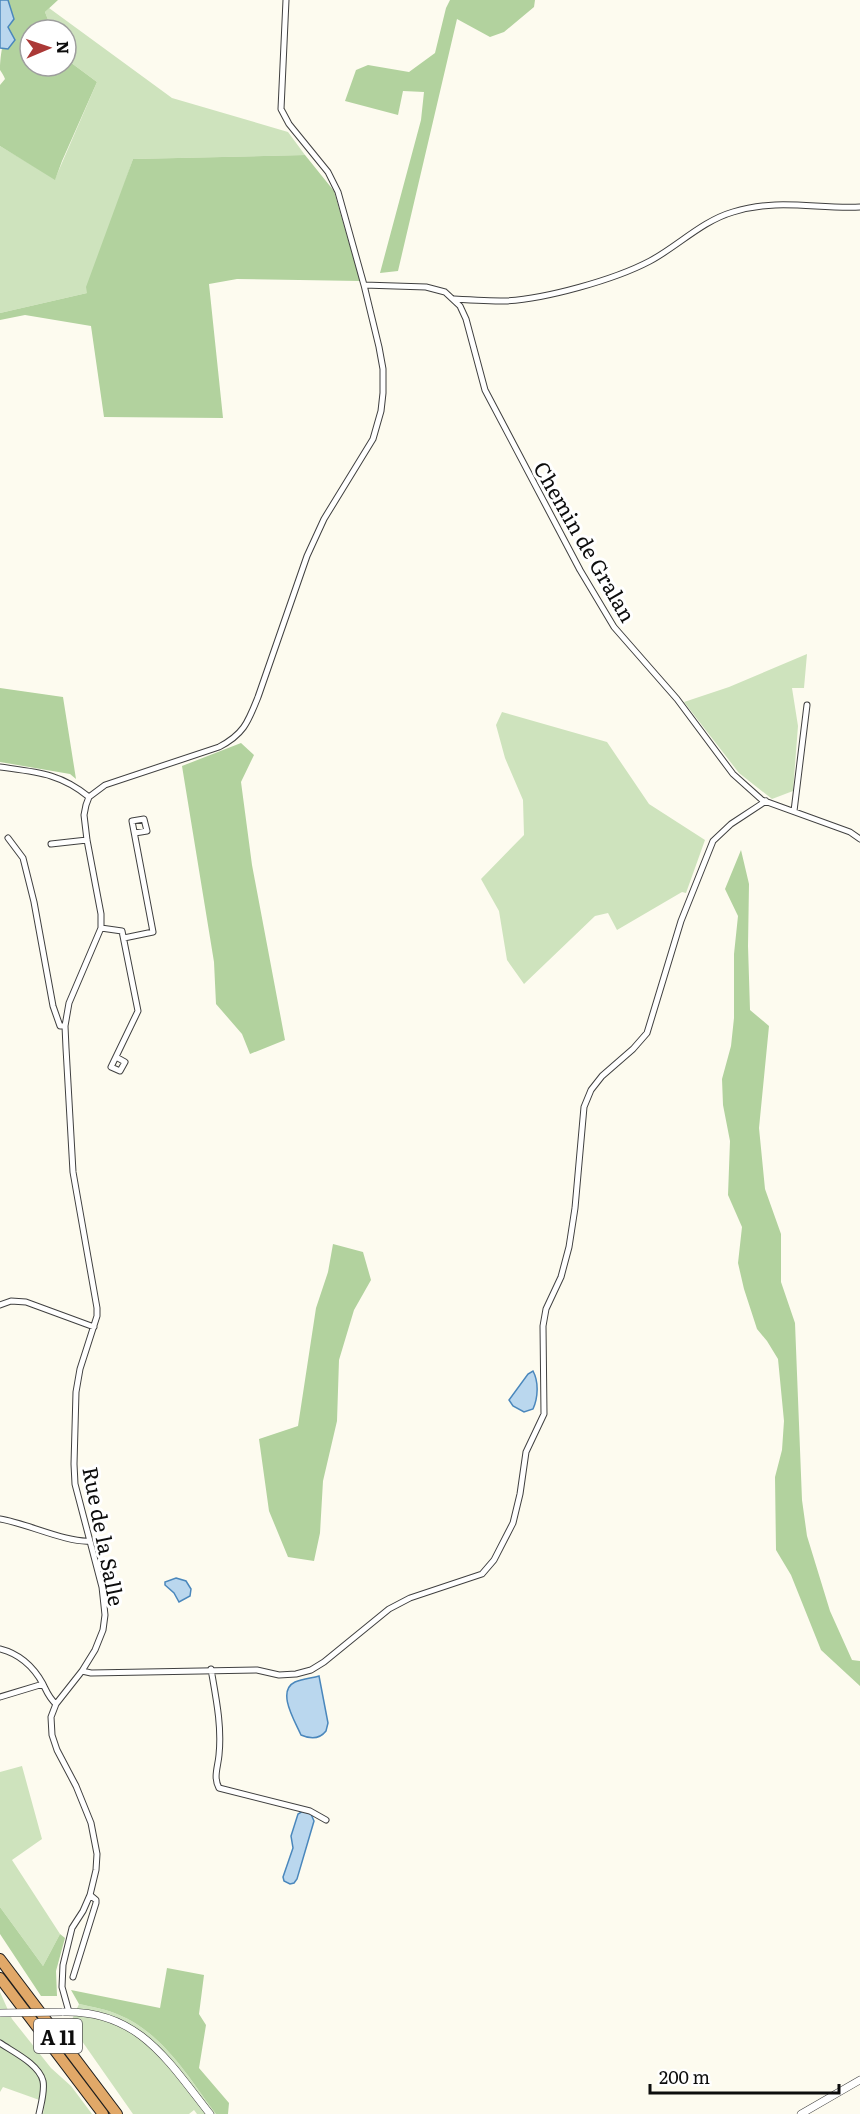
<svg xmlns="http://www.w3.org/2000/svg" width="860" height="2114" viewBox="0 0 860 2114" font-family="Literata,serif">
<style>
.green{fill:#cee3bd}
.forest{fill:#b2d29e}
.water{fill:#bad7ee;stroke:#4a87bc;stroke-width:1.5}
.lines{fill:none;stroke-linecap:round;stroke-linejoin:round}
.minor-casing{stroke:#404040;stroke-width:7}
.tertiary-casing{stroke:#404040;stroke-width:8}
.motorway-casing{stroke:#1e1e1e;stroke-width:12}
.minor{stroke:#fff;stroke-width:5}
.tertiary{stroke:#fff;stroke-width:7}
.motorway{stroke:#e1a868;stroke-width:10}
.tertiary-bridge-casing{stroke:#404040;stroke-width:8;stroke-linecap:butt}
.tertiary-bridge{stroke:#fff;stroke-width:7}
.labels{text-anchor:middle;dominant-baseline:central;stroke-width:6;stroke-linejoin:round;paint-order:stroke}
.shield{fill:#fff;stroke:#565656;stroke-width:1.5}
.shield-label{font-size:20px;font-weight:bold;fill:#0d0d0d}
.street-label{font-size:21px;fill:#0d0d0d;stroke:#fff}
</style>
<rect width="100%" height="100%" fill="#fdfbef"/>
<path class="green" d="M49,8L172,98L288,132L305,155L133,159L87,293L0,313V146L55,179L97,82L66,59V30H52L45,12Z
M807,654L804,688H792L798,726L793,791L772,799L739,773L684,702L729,687Z
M502,712L607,742L649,804L705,840L686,893L682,892L617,930L608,913L595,916L524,984L507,960L499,911L481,879L524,835L523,800L505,758L496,725Z
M22,1766L42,1839L12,1860L60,1934L43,1966L0,1907V1772Z
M0,1992L12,2019L51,2068L71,2086L92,2114H43L45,2102L3,2087L0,2092Z
M79,2004C92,2007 107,2009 119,2015C163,2033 189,2078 216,2114H197L194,2110L189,2114H133L70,2024Z"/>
<path class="forest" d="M8,0H58L45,12L52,30H30V66H66V59L97,82L62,161L55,180L0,146V85L5,79C4,76 2,73 0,70C0,54 4,31 14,19Z
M450,0H535L534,7L504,32L490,37L457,19L398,271L380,273L421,120L424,92L403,91L398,115L345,101L356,70L368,65L409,72L435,53L446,8Z
M305,155L334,191L360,281L237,279L209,284L223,418L104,417L91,326L25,315L0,320V313L87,293L86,287L133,159Z
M0,688L63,697L76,779L70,774L0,762Z
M241,743L254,755L241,782L252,865L285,1040L250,1054L242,1034L216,1004L214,962L182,766Z
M741,850L749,884L748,946L750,1010L769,1026L759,1128L765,1189L781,1234V1282L795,1323L802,1500L807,1536L830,1611L852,1660L860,1661V1686L821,1650L791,1575L776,1550L775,1477L782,1450L784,1421L778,1359L767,1341L757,1329L744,1289L738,1263L742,1227L728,1195L730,1141L723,1105L722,1079L731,1046L734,1018V954L738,916L725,889Z
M333,1244L363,1252L371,1280L354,1310L339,1360L337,1421L323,1481L320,1533L314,1561L288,1557L269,1511L259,1439L298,1426L316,1308L328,1272Z
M0,1907L43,1966L60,1934L65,1938L56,1971L57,1996H41L0,1934Z
M167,1968L204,1975L199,2014L206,2025L199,2068L229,2103L228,2114H216C189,2078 163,2033 119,2015C107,2009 92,2007 79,2004L71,1990L160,2008Z"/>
<path class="water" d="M0,0H8L14,19L8,27L15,40L8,49L0,48Z
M533,1371C539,1382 538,1398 533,1409L524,1412L513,1406L509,1400L528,1374Z
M176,1578L186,1581L191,1589L190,1596L179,1602L174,1593L165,1585V1582Z
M319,1676L328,1723L326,1731C319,1740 310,1739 301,1735C295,1721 276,1691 295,1682C303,1679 312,1678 319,1676Z
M303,1811L311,1814L314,1821L297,1879L294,1883L290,1884L284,1881L283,1877L293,1848L291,1836L298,1814Z"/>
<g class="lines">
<g class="minor-casing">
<path id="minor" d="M364,285L426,287L445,292L460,306L466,319L485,390L580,570L614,627L677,699L733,774L762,800L850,832L860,839
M454,299C471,300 488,301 505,301C545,299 614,280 650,261C678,246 702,221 733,212C778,198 815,209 860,207
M0,767C36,772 60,773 89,797
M794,811L807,705
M8,838L23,858L34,902L53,1006L60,1026H65
M51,844L87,840
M101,928L122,931L138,1011L111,1067L120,1071L125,1062L116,1057
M124,938L153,932L132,821L144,819L147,831L135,833
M0,1305L11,1301L26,1302L94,1327
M0,1519C26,1523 67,1543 90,1541
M0,1649C20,1654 33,1666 43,1684C47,1692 49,1698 56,1704
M211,1669C216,1698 222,1726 219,1755C218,1767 213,1777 219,1788L310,1811L326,1820
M82,1671L91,1673L257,1670L279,1675L296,1674L311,1670L324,1662L389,1609L410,1598L482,1574L494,1560L513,1523L520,1494L526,1452L544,1414L543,1326L546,1309L561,1277L569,1247L575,1208L584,1107L591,1090L602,1076L633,1049L647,1033L681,921L713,841L731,824L766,801
M0,1697L43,1684
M73,1977L96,1903V1900L90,1895
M69,2012L62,1987L63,1965L72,1928L83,1911L90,1895L96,1870L97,1854L91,1823L76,1786L57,1750L52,1735L51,1717L56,1704L82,1671L95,1650L103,1630L105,1615L102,1587L75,1484L74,1464L76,1392L80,1369L97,1316V1308L73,1172L66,1048L65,1026L69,1003L101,928V914L87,840L84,815L86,805L89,797L105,785L219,747C244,734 248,722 258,697L307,556L324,519L373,439L381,411L383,393V369L379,347L364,285L338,192L328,172L289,124L281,109L286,0
M0,2043C13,2052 39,2064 43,2081C45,2091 41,2104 39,2114"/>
</g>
<g class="tertiary-casing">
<path id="tertiary" d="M62,2012C138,2009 168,2061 210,2114
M801,2114L860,2080"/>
</g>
<g class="motorway-casing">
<path id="motorway" d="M0,1959L117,2114
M0,1978L103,2114"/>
</g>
<use href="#minor" class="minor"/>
<use href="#tertiary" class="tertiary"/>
<use href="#motorway" class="motorway"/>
<g class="tertiary-bridge-casing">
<path id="tertiary-bridge" d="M0,2013L62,2012"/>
</g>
<use href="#tertiary-bridge" class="tertiary-bridge"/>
</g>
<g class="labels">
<rect class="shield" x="34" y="2019" width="48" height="34" rx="4.5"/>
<g class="shield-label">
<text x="58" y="2036">A 11</text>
</g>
<g class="street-label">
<text transform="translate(586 541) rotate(60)">Chemin de Gralan</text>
<text transform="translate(105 1536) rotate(79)">Rue de la Salle</text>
</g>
</g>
<g transform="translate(48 48) rotate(88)"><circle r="28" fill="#ffffff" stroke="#9e9e9e" stroke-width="1.5"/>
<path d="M0-4.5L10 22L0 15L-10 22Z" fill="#ab3937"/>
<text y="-9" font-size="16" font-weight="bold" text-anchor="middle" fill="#0d0d0d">N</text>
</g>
<path d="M650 2084v9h189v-9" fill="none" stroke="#0d0d0d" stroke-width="3"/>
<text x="659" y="2084" font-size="18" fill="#0d0d0d" stroke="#ffffff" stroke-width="4.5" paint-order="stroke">200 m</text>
</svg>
